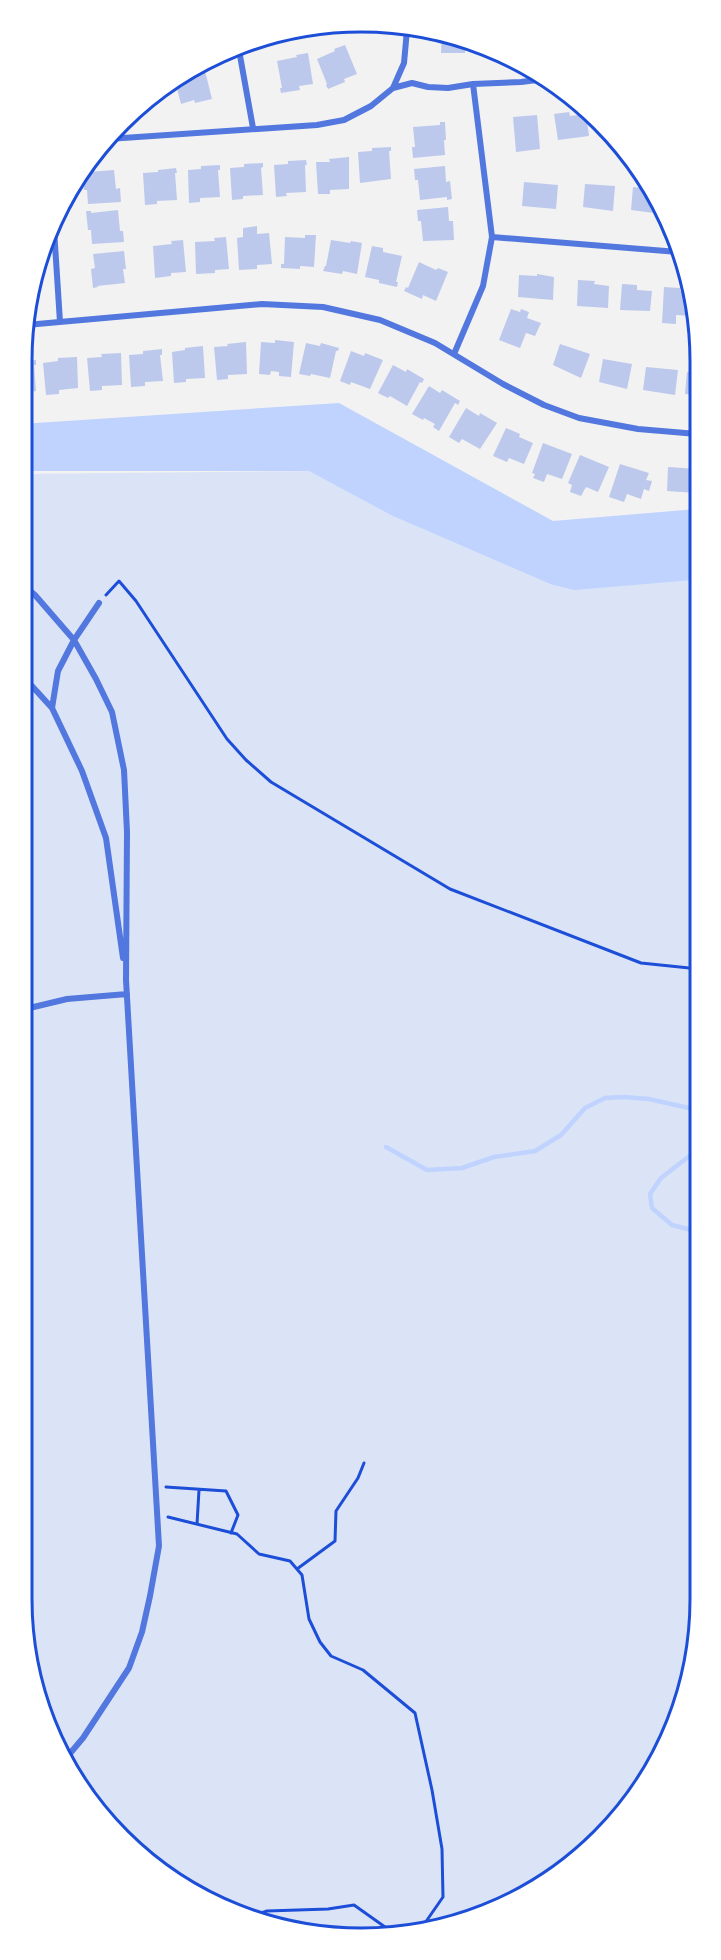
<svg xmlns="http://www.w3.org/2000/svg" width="721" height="1960" viewBox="0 0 721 1960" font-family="Raleway,sans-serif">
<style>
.green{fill:#dbe4f7}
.water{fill:#bfd3fe}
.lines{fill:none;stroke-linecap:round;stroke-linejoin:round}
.stream{stroke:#bfd3fe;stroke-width:4.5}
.building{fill:#bdc9ec}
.path{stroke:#1d4ed8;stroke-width:3}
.minor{stroke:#5277de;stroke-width:6}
.rim{fill:none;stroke:#1d4ed8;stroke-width:3}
</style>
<rect width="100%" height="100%" fill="#f2f2f2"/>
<path class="green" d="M310,471L423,529L550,584L693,580L698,582L700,1599L688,1688L630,1806L549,1882L427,1932L316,1936L191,1894L105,1823L39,1709L21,1599V474Z"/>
<path class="water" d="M339,403L553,521L697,509L698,582L693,580L574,590L550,584L393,516L309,471H21V424Z"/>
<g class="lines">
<path class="stream" d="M699,1145L696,1151L661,1178L650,1194L652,1208L672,1225L699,1232
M386,1147L427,1170L462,1168L494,1157L535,1151L561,1135L585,1108L605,1098L624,1097L649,1099L693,1109L699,1119"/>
</g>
<path class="building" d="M442,32L449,33L465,40V53H441Z
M345,45L357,74L344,79L345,82L328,89L326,85L327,84L317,59L335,51L334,49Z
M308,53L313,84L299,86L300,90L281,93L280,88H282L277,61L297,57L296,55Z
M204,67L212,99L195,103L194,100L181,104L175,81L184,73Z
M569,112L570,116L586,114L589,136L558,140L554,114Z
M537,115L540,149L516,152L513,117Z
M440,122H445L446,140H444L445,155L413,158L412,147H415L413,127L440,125Z
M599,123L615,136L600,137Z
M391,147V151H389L391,179L360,183L358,152L372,151V148Z
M349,157V189L330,190V194H318L316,162H330L329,159Z
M306,160L307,165H305L306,192L286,193L287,196L276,197L274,165L288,164V161Z
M263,163V167L261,168L263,195L243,196V199L232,200L230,168L244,167V164Z
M220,165V170H218L220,197L200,198V202L189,203L188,170L201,169V166Z
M445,166L446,182L450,181L452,199L447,200V197L420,200L418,180H415L414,169Z
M176,168L177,173H175L177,200L157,201V204L145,205L143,173L158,172V170Z
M88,170V172L114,170L116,189L120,188L121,202L88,204L87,190H84L82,172Z
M524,182L558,185L556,209L522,206Z
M585,184L615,186L613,211L583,207Z
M633,187L650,189L662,206V214L631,210Z
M448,207L449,221H453L454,240L423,241L421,221H418L417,210Z
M118,210L120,231H123L124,242L92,244L91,230H88L86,211H91V213Z
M257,226V234L269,233L272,264L257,265V269L239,270L237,238L243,237V228Z
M305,235H316L314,267L300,266V269L281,268V264H284L285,237L305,238Z
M226,237L229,269L215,270V273L196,274L195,242L215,241L214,238Z
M183,240L186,272L171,273V276L155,278L153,246L172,244L171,241Z
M331,240L350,243L351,241L362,243L357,274L343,271L342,274L323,271L325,266H326Z
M372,246L383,248V252L402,256L396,282H398L397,287L379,283V280L365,277Z
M124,251L126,269H123L125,283L97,286L98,287L93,288L91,269L95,268L93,254Z
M419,262L436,270L438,268L448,272L436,301L423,295L422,299L404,291L406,287L408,288Z
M537,274L554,277L553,300L518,297L519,275L537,276Z
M578,280L595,281L594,284L609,286L608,308L577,306Z
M622,284L637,285V290L652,291L650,311L620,310Z
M664,287L680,288V291L690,292L695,308L694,316L676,315V324L662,323Z
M511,309L520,312L521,309L529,312L527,318L541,323L535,336L526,333L520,348L499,340Z
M275,340L294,342L291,377L279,376V372L271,371L270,375L259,374L261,342L275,343Z
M246,342L247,374L228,375V379L217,380L214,347L228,346L227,344Z
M306,343L320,346L321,343L339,348L338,351H336L330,378L311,374L310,376L299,374Z
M560,344L590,354L581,378L553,365Z
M203,346L205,378L186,379V382L174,383L172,352L185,350V348Z
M162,349V355H160L163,381L145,382V386L131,387L129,355L143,354V351Z
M351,351L364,356L365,353L383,360L370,389L351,382L350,385L340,381Z
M121,353L122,385L102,386V390L90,391L87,358L102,357L101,354Z
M77,357L78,388L59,390V394L46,395L43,363L58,361V358Z
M603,359L632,364L627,389L599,382Z
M36,360V365H34L36,391L21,393V361Z
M393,365L406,372L407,369L424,379L422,383L420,382L407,406L390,396L388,398L378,393Z
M646,367L678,370L675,395L643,390Z
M687,372L697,373V395L685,394Z
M429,386L440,393L442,390L460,401L458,405L455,403L439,431L433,427L435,424L424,418L423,420L412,414Z
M466,408L479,416L480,413L497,423L480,449L462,439L459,443L449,437Z
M506,428L520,434L519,437L533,443L524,464L509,458L507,462L493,456Z
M543,443L572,454L562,479L547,474L544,482L533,478L535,474L532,473Z
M580,455L609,467L598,492L586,487L581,496L570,492L572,485L568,483Z
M620,464L649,473L646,480L652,481L649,491L644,489L641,499L627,494L624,502L609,497Z
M668,467L697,469V493L667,491Z"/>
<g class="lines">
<path class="path" d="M106,595L119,581L136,601L227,739L246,760L271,782L450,889L641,963L699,969
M166,1487L226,1491L238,1515L231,1533
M168,1517L237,1534L259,1554L290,1561L302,1575L309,1619L320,1642L331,1656L363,1670L415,1713L432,1790L442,1849L443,1897L418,1933
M197,1524L199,1490
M297,1569L335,1541L336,1511L358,1478L364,1463
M255,1915L267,1911L328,1909L354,1905L385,1927L411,1933"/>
<path class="minor" d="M239,50L253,128
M393,88L412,83L428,87L448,88L473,84L521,82L545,79
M108,139L317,125L344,120L371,106L393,88L404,63L407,30
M54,229L60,322
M492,237L678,252
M26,325L262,304L323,307L380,320L435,343L503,384L544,405L579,418L638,429L697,434
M454,354L483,286L492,237L473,84
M21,583L35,595L74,640L96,679L112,712L124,770L127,832L126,980L159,1546L150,1596L142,1632L129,1668L83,1738L67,1757
M21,674L52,708L82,771L106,838L123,958
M52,708L58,671L74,640L99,603
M21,1010L67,999L127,994"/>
</g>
<path d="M0 0H721V1960H0ZM361 32H361A329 329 0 0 1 690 361V1599A329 329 0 0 1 361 1928H361A329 329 0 0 1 32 1599V361A329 329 0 0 1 361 32Z" fill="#fff" fill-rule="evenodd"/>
<path class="rim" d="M361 32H361A329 329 0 0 1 690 361V1599A329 329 0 0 1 361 1928H361A329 329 0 0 1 32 1599V361A329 329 0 0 1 361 32Z"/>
</svg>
